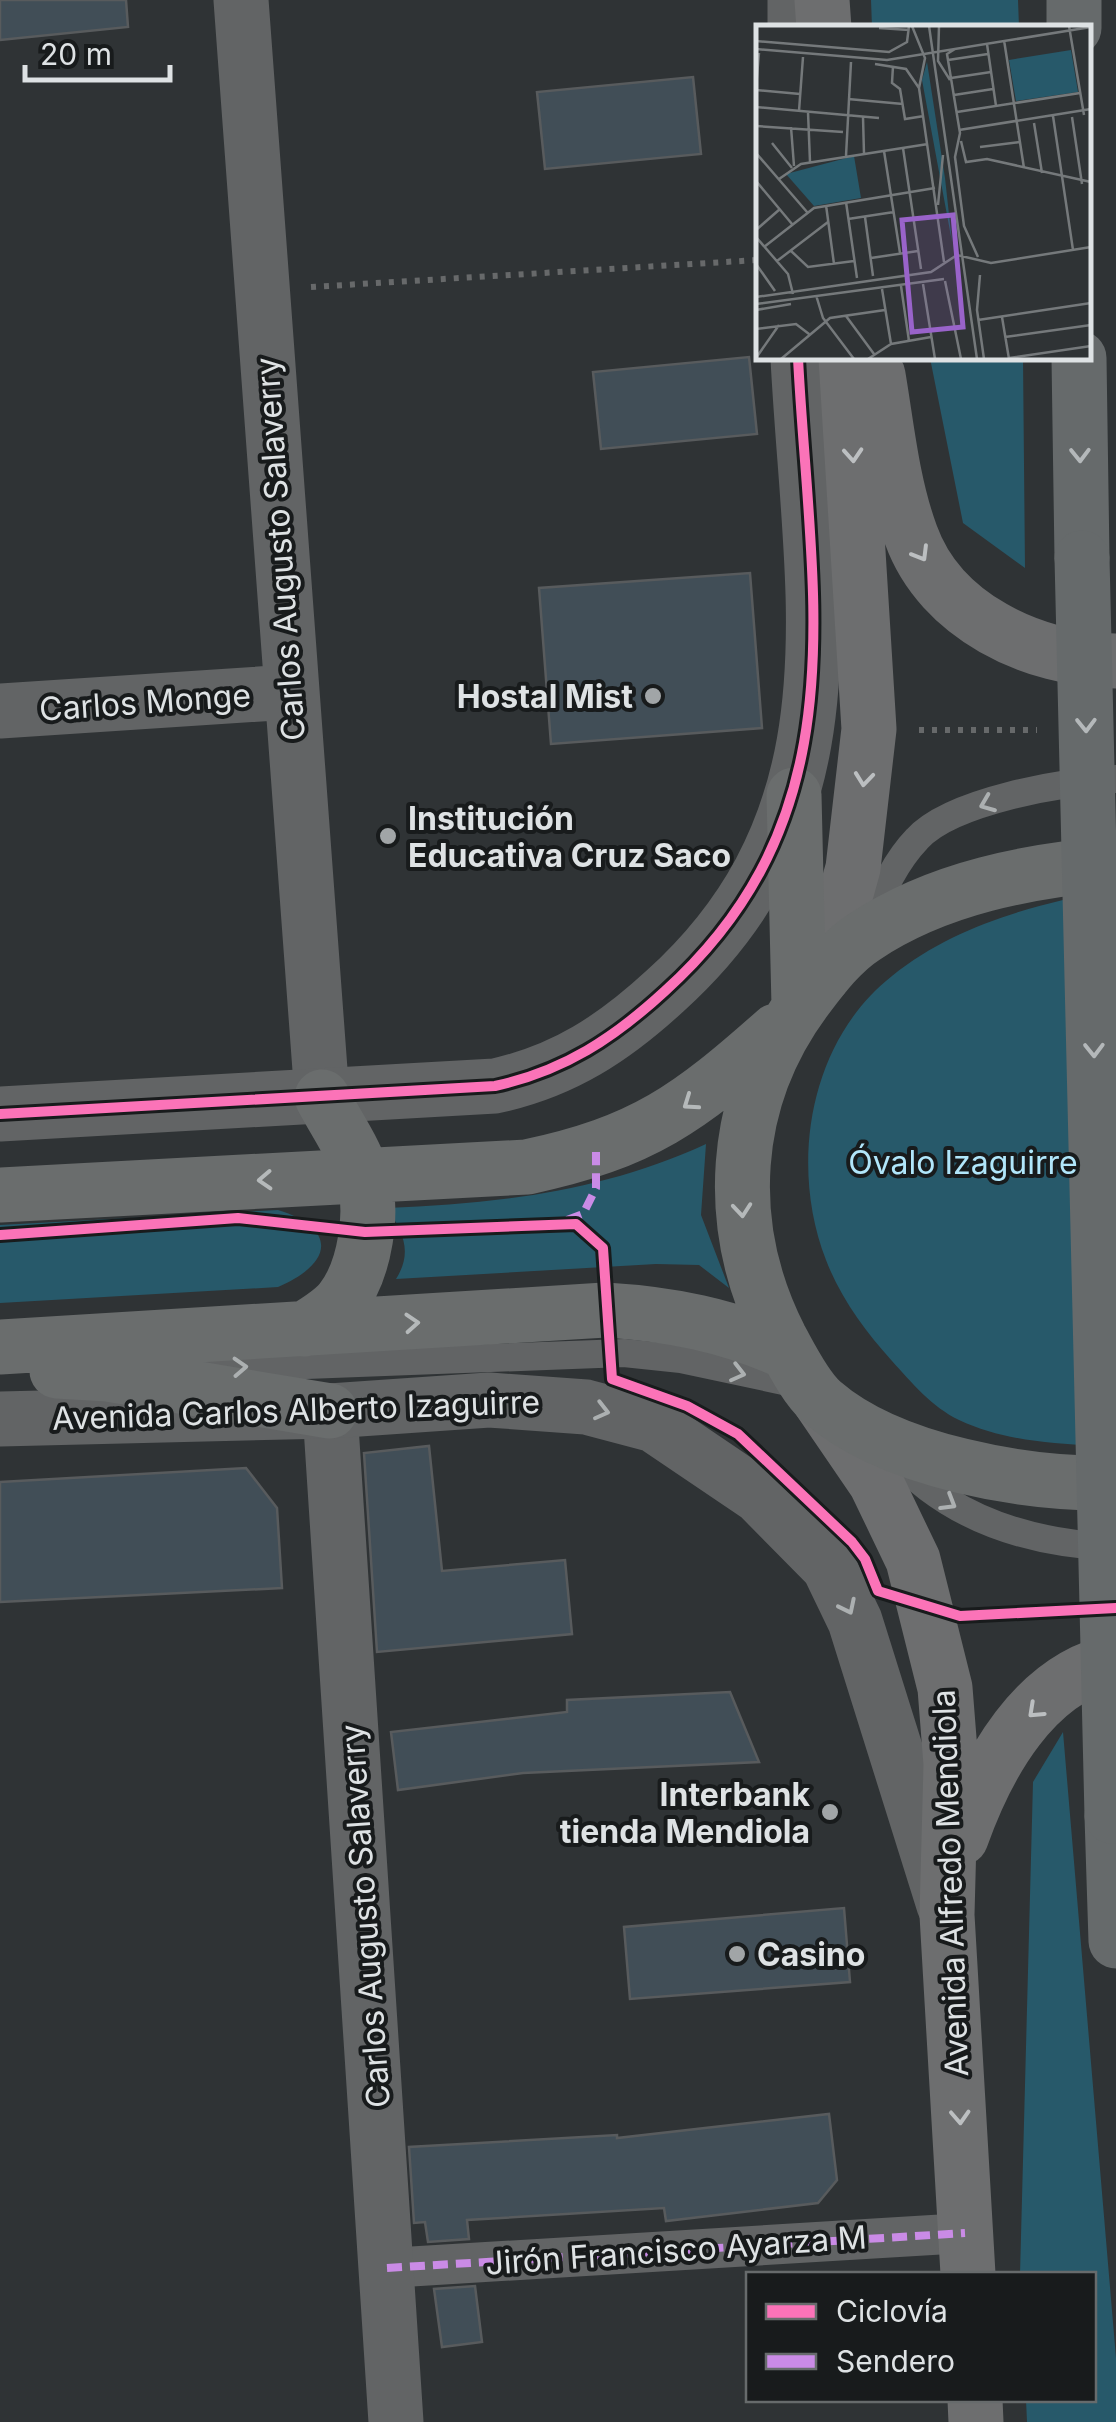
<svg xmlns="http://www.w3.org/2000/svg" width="1116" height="2422" viewBox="0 0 1116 2422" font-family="Inter,sans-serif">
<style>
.green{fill:#27596a}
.building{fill:#414e57;stroke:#585b5d;stroke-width:2.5}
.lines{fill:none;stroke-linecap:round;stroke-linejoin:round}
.path{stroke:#67696a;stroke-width:6;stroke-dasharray:5 8;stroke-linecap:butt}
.service{stroke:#626465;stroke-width:28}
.pedestrian{stroke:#626465;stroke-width:40}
.minor{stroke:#626465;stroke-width:55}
.tertiary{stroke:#626465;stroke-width:55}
.secondary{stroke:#6d6e6f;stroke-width:55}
.primary{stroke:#6a6d6d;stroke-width:55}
.motorway{stroke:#666a6b;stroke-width:55}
.motorway-bridge{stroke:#666a6b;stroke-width:55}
.quiet{stroke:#ca8be6;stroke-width:8;stroke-dasharray:15 8;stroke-linecap:butt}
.cycleway-casing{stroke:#181b1c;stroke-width:16}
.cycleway{stroke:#fb73b8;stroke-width:10}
.oneway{stroke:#bcbfc1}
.oneway2{stroke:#b4b8ba}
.oneway3{stroke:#acb0b1}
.oneway4{stroke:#b5b9ba}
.poi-dot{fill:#a1a5a7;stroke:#181b1c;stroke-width:4}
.labels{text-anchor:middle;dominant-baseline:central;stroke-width:8;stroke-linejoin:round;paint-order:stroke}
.street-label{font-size:32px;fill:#dee2e4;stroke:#181b1c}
.poi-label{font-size:32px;font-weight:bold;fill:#dee2e4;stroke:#181b1c;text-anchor:end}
.park-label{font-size:32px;fill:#b1e6fa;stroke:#181b1c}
.inset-road{fill:none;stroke:#75797b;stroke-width:2.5}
.view{fill:#9963ca;fill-opacity:0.15;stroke:#9963ca;stroke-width:5}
.inset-edge{fill:none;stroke:#dee2e4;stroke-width:5}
</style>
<rect width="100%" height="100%" fill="#2f3335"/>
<path class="green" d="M871,0H1018L1019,27H872Z
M930,358H1023L1025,568L963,523Z
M1063,900L1093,1446C1048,1443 1001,1440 959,1420C932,1407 912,1383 892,1361C865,1331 840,1297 826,1260C789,1165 809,1041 892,976C943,935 1001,915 1063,900Z
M706,1144L701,1215L729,1288L699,1265L656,1264L396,1279C413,1252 403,1232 387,1208C498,1204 604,1191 706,1144Z
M278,1210C339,1229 332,1264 278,1287L0,1303V1225Z
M1063,1732L1116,2358V2422H1027L1026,2400H1094V2274H1020L1033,1782Z"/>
<path class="building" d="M0,0H126L128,27L0,40Z
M693,77L701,154L545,169L537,92Z
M749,357L757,434L601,449L593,372Z
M750,573L762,728L551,744L539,588Z
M429,1446L442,1571L565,1560L572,1634L377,1652L364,1453Z
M246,1468L277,1508L282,1588L0,1602V1482Z
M730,1692L759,1762L523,1773L398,1790L391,1732L567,1712V1700Z
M844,1908L850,1982L630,1999L624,1927Z
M829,2114L837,2180L818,2203L666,2221L664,2208L467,2220L469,2239L428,2242L425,2222L414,2223L409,2147L617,2135V2138Z
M475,2286L482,2342L442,2347L434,2289Z"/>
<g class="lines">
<path class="path" d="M311,287L758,260
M919,730H1037"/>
<path class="service" d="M867,927C881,895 893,864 917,839C951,801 1066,781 1116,779
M199,1369L624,1353L681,1359L807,1386
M892,1454C949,1519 1028,1543 1112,1547"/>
<path class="pedestrian" d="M387,2268L965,2233"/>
<path class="minor" d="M241,0L322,1097
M0,711L290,692
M330,1411L396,2422"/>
<path class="tertiary" d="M795,28V0
M0,1114L495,1086C564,1071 614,1038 665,991C863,812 810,595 798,358
M0,1419L330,1411L489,1400L586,1407L654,1425L759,1496L829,1567L855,1621L944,1905"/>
<path class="secondary" d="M822,0L824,28
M878,375C887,428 892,484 911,535C940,616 1033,660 1116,661
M823,976L853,868L869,729L846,358
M820,1401L876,1483L913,1560L945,1688L951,1764L947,1915L968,2274
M961,1838C987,1765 1034,1678 1116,1661
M975,2400L976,2422"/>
<path class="primary" d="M794,795L799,1006
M1116,863C1029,871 939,887 864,937C842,951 823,976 807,997C730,1099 723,1226 780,1338C791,1358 805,1387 822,1402C891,1462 1027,1485 1116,1483
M0,1195L527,1167C644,1142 688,1109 776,1031
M304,1329C317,1321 331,1313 341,1301C365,1271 375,1210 362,1174C353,1147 335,1122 322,1097
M0,1347L605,1310C671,1314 727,1325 787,1352
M57,1371L108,1374L330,1411"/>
<path class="motorway" d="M1074,0V28
M1079,358L1082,558
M1112,1816L1116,1941"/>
<path class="motorway-bridge" d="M1082,558L1112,1816"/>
<path class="quiet" d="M567,1220L583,1214L596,1188V1152
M387,2268L965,2233"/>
<g class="cycleway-casing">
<path id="cycleway" d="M0,1114L495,1086C564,1071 614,1038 665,991C863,812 810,595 798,358
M0,1235L238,1218L365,1232L576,1224L603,1248L612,1379L687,1406L738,1434L852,1542L865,1559L878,1591L960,1616L1116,1608"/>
</g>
<use href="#cycleway" class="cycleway"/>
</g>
<defs><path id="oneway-chevron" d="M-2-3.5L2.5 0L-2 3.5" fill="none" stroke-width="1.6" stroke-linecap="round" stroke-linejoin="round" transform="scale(2.5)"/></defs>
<g class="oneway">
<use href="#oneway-chevron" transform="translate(853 455) rotate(86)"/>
<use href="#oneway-chevron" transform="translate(921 554) rotate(59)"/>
<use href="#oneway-chevron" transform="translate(864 779) rotate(96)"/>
<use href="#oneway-chevron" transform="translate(1035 1711) rotate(137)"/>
<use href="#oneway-chevron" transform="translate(960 2117) rotate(87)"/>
</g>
<g class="oneway2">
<use href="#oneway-chevron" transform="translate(1080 455) rotate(89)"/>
<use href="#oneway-chevron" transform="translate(1086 725) rotate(89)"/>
<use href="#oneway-chevron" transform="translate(1094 1050) rotate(89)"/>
</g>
<g class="oneway3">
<use href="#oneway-chevron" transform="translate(987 804) rotate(158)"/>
<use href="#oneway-chevron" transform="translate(240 1367) rotate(-3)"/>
<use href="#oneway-chevron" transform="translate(738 1373) rotate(14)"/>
<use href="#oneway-chevron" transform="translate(602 1411) rotate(14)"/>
<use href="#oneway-chevron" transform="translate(949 1503) rotate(31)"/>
<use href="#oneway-chevron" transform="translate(848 1607) rotate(64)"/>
</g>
<g class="oneway4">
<use href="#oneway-chevron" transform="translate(690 1103) rotate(145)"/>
<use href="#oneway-chevron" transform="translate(265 1180) rotate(177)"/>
<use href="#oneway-chevron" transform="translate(742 1210) rotate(85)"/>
<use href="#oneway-chevron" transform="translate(412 1323) rotate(-4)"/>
</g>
<g class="poi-dot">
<circle cx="653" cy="696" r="10"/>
<circle cx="388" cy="836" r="10"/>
<circle cx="830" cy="1812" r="10"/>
<circle cx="737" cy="1954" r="10"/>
</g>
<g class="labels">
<g class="street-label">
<text transform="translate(280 549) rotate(-94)">Carlos Augusto Salaverry</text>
<text transform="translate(145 702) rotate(-4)">Carlos Monge</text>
<text transform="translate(296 1410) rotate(-2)">Avenida Carlos Alberto Izaguirre</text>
<text transform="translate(950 1883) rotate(-92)">Avenida Alfredo Mendiola</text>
<text transform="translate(365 1916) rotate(-94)">Carlos Augusto Salaverry</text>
<text transform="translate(676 2250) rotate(-4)">Jirón Francisco Ayarza M</text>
</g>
<g class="poi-label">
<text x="633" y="696">Hostal Mist</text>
<text x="408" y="818" text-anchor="start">Institución<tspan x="408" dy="37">Educativa Cruz Saco</tspan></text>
<text x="810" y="1794">Interbank<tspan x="810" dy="37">tienda Mendiola</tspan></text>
<text x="757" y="1954" text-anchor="start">Casino</text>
</g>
<g class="park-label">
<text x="963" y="1162">Óvalo Izaguirre</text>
</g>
</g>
<g transform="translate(756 25)">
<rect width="335" height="335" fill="#2f3335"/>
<path d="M315,25L322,67L260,76L253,35ZM171,37L189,153L196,217L166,55ZM98,131L105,173L58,181L30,149Z" fill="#27596a"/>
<path class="inset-road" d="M156,1L169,33L163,63L188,237M173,1L221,334M183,1L182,36L194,55M313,1L328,90M123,3L153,5M248,15L268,143M0,16L133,27L151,17L153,1M231,19L240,81M0,24L131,35L335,2M199,24L191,29L204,108L199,132L208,201L222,232M192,35L232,29M119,39L150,44L163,63M137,41L136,58L144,64L149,94L168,91M195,53L235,47M0,63L3,28M0,65L44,69M198,70L237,64M92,74L147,79M0,82L123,93M43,86L47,32M52,87L54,137M201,87L324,68M297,91L317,225M107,92L108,129M316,92L326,159M278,98L286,148M0,101L87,107M35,102L38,141M203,105L335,84M205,116L210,137L231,134L335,157M16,118L36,143M224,122L264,117M147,123L165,244M128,126L144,228M0,128L51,187M90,131L95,37M23,154L45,139L172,119M0,156L36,199M90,177L101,253M70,180L78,239M182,180L187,130M109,192L117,251M92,194L138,187M0,205L24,184M0,212L32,249L37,269M8,222L58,183L179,163M34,225L52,242L98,236M115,233L162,226M21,236L72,197M0,239L19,266M224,250L221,285L228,334M189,256L205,334M167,259L179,334M145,261L153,316M126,264L135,319M60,270L67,293L98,334M0,272L175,247L201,230L235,238L335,222M0,279L188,254M0,285L35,279M90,291L118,329M246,292L253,334M222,295L335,278M0,304L40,299L53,309M249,312L335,300M0,333L23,300M253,333L335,321M25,334L74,293L129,285M112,334L135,319L175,312"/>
<path class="view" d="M197,190L207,302L156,307L146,195Z"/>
<rect width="335" height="335" class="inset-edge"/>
</g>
<rect x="746" y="2272" width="350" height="130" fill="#181b1c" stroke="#676b6c" stroke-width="2.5"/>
<rect x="766" y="2304" width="50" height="15" fill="#fb73b8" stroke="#676b6c" stroke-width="2.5"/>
<text x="836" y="2322" font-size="30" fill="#dee2e4">Ciclovía</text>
<rect x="766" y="2354" width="50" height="15" fill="#ca8be6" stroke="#676b6c" stroke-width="2.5"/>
<text x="836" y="2372" font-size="30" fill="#dee2e4">Sendero</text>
<path d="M25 65v15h145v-15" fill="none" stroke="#dee2e4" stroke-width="5"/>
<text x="40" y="65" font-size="30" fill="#dee2e4" stroke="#181b1c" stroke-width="8" paint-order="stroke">20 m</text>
</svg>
